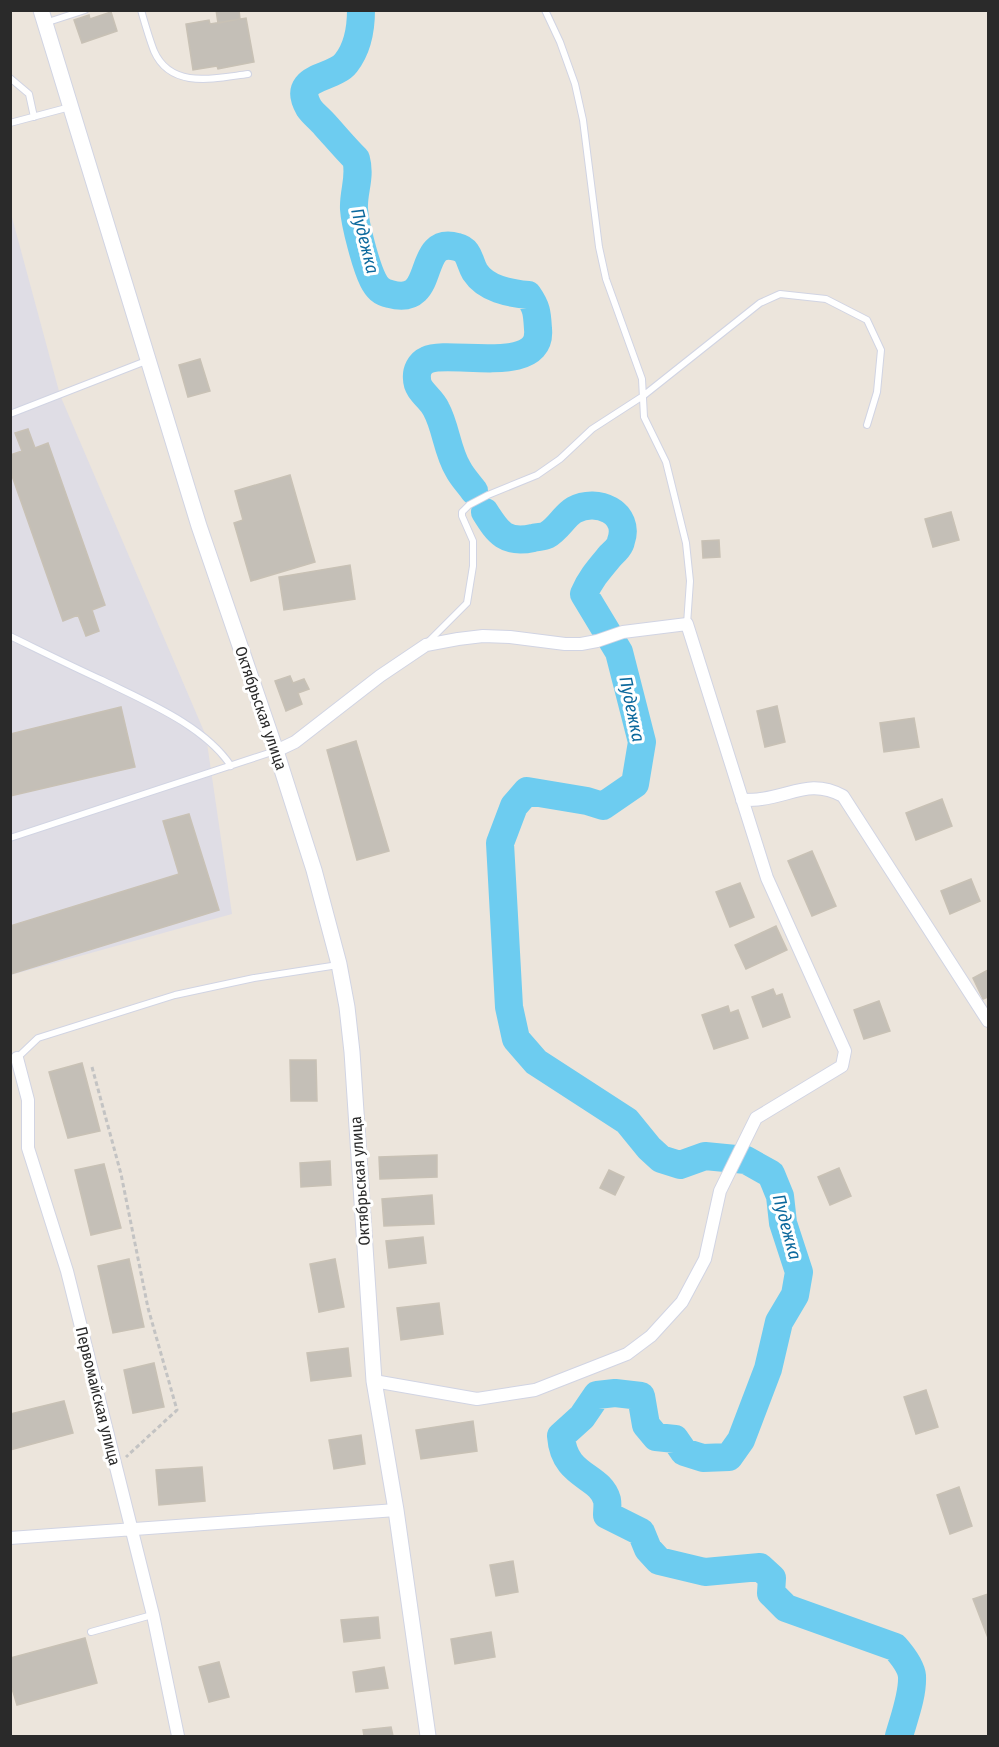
<svg xmlns="http://www.w3.org/2000/svg" width="999" height="1747" viewBox="0 0 999 1747" font-family="'Fira Sans Condensed',sans-serif">
<style>
.industrial{fill:#dfdde5}
.lines{fill:none;stroke-linecap:round;stroke-linejoin:round}
.river{stroke:#6dccf0;stroke-width:28}
.building{fill:#c4bfb7;stroke:#c8c1b5;stroke-width:1.5}
.service-casing{stroke:#d1d4e3;stroke-width:8}
.minor-casing{stroke:#d1d4e3;stroke-width:14}
.tertiary-casing{stroke:#d1d4e3;stroke-width:17}
.path{stroke:#c3c3c3;stroke-width:3;stroke-dasharray:4.5 3;stroke-linecap:butt}
.service{stroke:#fff;stroke-width:6}
.minor{stroke:#fff;stroke-width:12}
.tertiary{stroke:#fff;stroke-width:15}
.labels{text-anchor:middle;dominant-baseline:central;stroke-width:6;stroke-linejoin:round;paint-order:stroke}
.street-label{font-size:16px;fill:#2a2a2a;stroke:#fff}
.water-label{font-size:18px;font-style:italic;fill:#0c699d;stroke:#fff}
</style>
<rect width="100%" height="100%" fill="#ece5dc"/>
<path class="industrial" d="M10,210L60,395L206,736L232,914L11,975Z"/>
<g class="lines">
<path class="river" d="M361,10C361,28 357,49 346,63C333,80 290,75 309,108C313,114 320,119 325,125C335,136 345,148 356,159C361,177 353,192 354,209C355,225 366,266 373,280C377,288 381,292 390,294C439,308 414,235 457,247C470,250 469,262 475,272C486,289 509,293 528,295C537,308 537,313 538,329C543,377 449,349 427,360C420,363 416,371 417,379C417,391 431,398 436,409C446,427 447,451 458,469C462,477 469,484 474,491
M485,512C498,533 506,544 533,538C537,537 543,537 547,535C558,529 564,516 574,510C597,497 631,513 621,541C620,547 614,552 610,556C600,568 590,579 584,594L619,652L642,742L635,784L603,806L587,801L527,791L514,806L500,843L509,1007L516,1039L536,1062L627,1121L649,1148L661,1159L680,1165L705,1156L746,1160L771,1174L780,1196L783,1223L799,1272L795,1295L779,1322L768,1369L741,1440L729,1457L703,1458L684,1452L675,1439L656,1437L646,1425L641,1396L615,1393L597,1395L582,1417L561,1436C564,1478 600,1474 607,1500C608,1505 607,1511 607,1515L641,1532L648,1549L659,1561L705,1572L760,1567L772,1578L771,1593L786,1608L895,1647C902,1655 911,1666 912,1676C913,1695 904,1718 899,1736"/>
</g>
<path class="building" d="M216,10H239L240,19L218,23Z
M111,12L117,31L82,43L74,20L89,15L90,19Z
M246,18L254,62L218,69L217,66L193,70L186,24L209,20L210,24Z
M200,359L210,391L188,397L179,365Z
M28,429L35,448L48,443L105,605L92,610L99,631L86,636L78,615L63,621L10,470V455L22,451L15,433Z
M290,475L315,562L251,581L234,523L243,520L235,491Z
M951,512L959,540L933,547L925,519Z
M719,540L720,557L703,558L702,541Z
M350,565L355,599L284,610L279,577Z
M290,676L293,683L304,679L309,689L298,693L302,704L286,711L275,681Z
M777,706L785,742L765,747L757,711Z
M121,707L135,767L10,796V734Z
M914,718L919,747L884,752L880,723Z
M356,741L389,851L357,860L327,750Z
M942,799L952,826L916,840L906,813Z
M189,814L219,910L11,974L10,926L179,874L163,821Z
M812,851L836,906L812,916L788,861Z
M971,879L980,901L950,914L941,891Z
M740,883L754,917L730,927L716,892Z
M776,926L787,950L746,969L735,945Z
M988,970V997L983,999L973,978Z
M773,989L776,996L782,994L790,1017L763,1027L752,997Z
M879,1001L890,1031L864,1039L854,1010Z
M728,1006L730,1013L738,1010L748,1038L714,1049L702,1015Z
M290,1060H316L317,1101H291Z
M82,1063L100,1131L68,1138L49,1072Z
M437,1155V1177L380,1179L379,1157Z
M330,1161L331,1185L301,1187L300,1163Z
M104,1164L121,1228L91,1235L75,1170Z
M839,1168L851,1196L830,1205L818,1177Z
M609,1170L624,1177L615,1195L600,1188Z
M432,1195L434,1224L384,1226L382,1199Z
M423,1237L426,1263L389,1268L386,1241Z
M129,1259L144,1327L113,1333L98,1266Z
M335,1259L344,1307L319,1312L310,1264Z
M439,1303L443,1334L401,1340L397,1308Z
M348,1348L351,1376L311,1381L307,1353Z
M154,1363L164,1407L133,1413L124,1370Z
M926,1390L938,1427L916,1434L904,1397Z
M64,1401L73,1433L10,1450V1414Z
M473,1421L477,1451L421,1459L416,1430Z
M361,1435L365,1464L334,1469L329,1440Z
M202,1467L205,1501L159,1505L156,1470Z
M959,1487L972,1526L950,1534L937,1495Z
M513,1561L518,1592L496,1596L490,1565Z
M988,1594V1638L973,1599Z
M378,1617L380,1638L344,1642L341,1620Z
M491,1632L495,1657L455,1664L451,1639Z
M85,1638L97,1683L17,1705L10,1682V1658Z
M219,1662L229,1697L209,1702L199,1667Z
M384,1667L388,1688L356,1692L353,1672Z
M391,1727L393,1736H364L363,1730Z"/>
<g class="lines">
<g class="service-casing">
<path id="service" d="M141,10C145,24 149,38 154,51C171,90 216,78 248,74
M545,10L560,42L575,84L583,120L599,247L606,279L642,379L644,417L666,462L686,543L690,581L687,624
M45,23L85,10
M10,78L29,94L34,117
M10,123L70,107
M10,414L146,361
M10,636C41,651 71,666 102,680C144,701 204,725 231,766
M429,641L467,603L473,566V541L462,516V512L469,505L488,495L537,475L560,459L592,429L643,396L760,303L780,294L826,299L867,320L881,350L877,392L867,425
M10,838L275,751
M17,1058L38,1038L175,995L254,978L338,965
M91,1632L152,1615"/>
</g>
<g class="minor-casing">
<path id="minor" d="M276,751L295,742L380,676L426,645L458,639L483,636L510,637L565,644H581L597,641L623,632L687,624L767,878L845,1051L842,1066L756,1118L720,1191L705,1259L682,1302L651,1336L627,1354L535,1390L477,1399L374,1381
M742,800C748,800 755,800 761,799C793,795 811,779 843,796L988,1021
M17,1058L28,1100V1148L67,1271L153,1615L178,1736
M10,1538L396,1510"/>
</g>
<g class="tertiary-casing">
<path id="tertiary" d="M41,10L199,526L276,751L314,870L339,964L347,1007L352,1052L374,1381L396,1510L428,1736"/>
</g>
<path class="path" d="M92,1067L121,1174L148,1308L177,1410L126,1457"/>
<use href="#service" class="service"/>
<use href="#minor" class="minor"/>
<use href="#tertiary" class="tertiary"/>
</g>
<g class="labels">
<g class="street-label">
<text transform="translate(261 708) rotate(71)">Октябрьская улица</text>
<text transform="translate(360 1181) rotate(-94)">Октябрьская улица</text>
<text transform="translate(98 1396) rotate(76)">Первомайская улица</text>
</g>
<g class="water-label">
<text transform="translate(365 241) rotate(76)">Пудежка</text>
<text transform="translate(632 709) rotate(78)">Пудежка</text>
<text transform="translate(787 1227) rotate(75)">Пудежка</text>
</g>
</g>
<rect width="999" height="1747" fill="none" stroke="#2a2a2a" stroke-width="24"/>
</svg>
